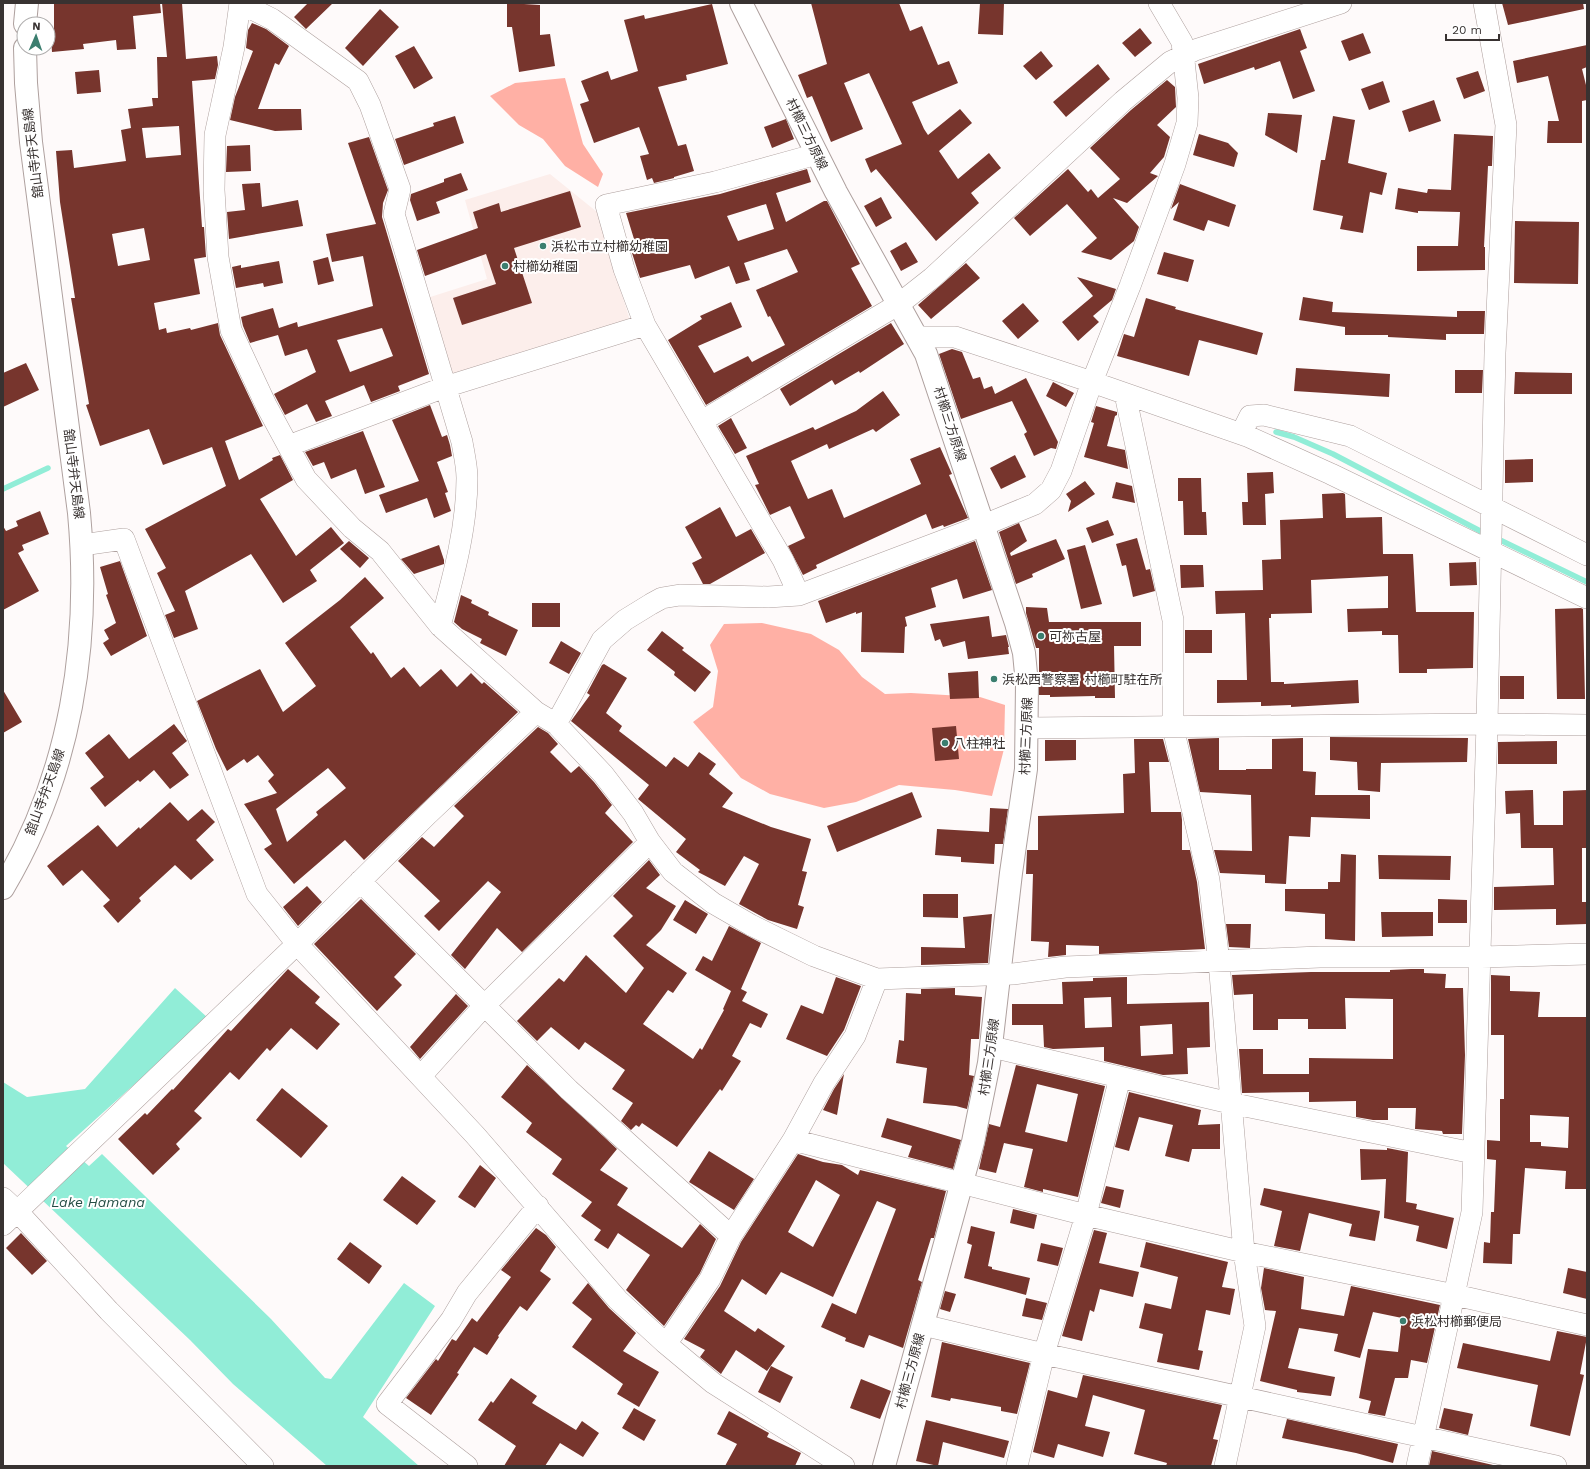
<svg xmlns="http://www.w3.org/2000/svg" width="1590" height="1469" viewBox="0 0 1590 1469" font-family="'Work Sans','Noto Sans JP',sans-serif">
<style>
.built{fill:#fceeeb}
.forest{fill:#ffb0a5}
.water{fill:#91edd7}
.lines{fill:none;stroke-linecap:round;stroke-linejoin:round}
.stream{stroke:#91edd7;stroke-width:5.5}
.building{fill:#77352d;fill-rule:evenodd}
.street-casing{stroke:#aea09e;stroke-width:22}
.secondary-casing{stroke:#aea09e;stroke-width:24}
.street{stroke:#fff;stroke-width:21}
.secondary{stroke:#fff;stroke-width:22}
.poi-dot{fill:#3b7e6f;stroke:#fff;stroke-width:1.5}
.labels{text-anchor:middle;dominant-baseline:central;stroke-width:4;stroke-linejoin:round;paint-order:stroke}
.street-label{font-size:13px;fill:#383231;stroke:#fff}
.poi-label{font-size:13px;fill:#383231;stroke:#fff;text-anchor:start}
.water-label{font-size:14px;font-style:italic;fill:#254e45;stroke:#fff}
</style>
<rect width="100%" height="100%" fill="#fefafa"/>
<path class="built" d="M550,174L597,212L631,324L452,379L427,298L487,279L465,200Z"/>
<path class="forest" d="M565,78L583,144L603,174L598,187L565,166L543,139L519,125L490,96L515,83Z
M762,623L811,634L839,650L862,677L885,694L911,693L980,697L1005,705L1004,749L992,796L955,790L899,785L856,802L824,808L770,794L741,778L693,722L713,707L718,671L710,645L724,624Z"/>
<path class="water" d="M175,988L208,1018L66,1146L89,1166L102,1154L271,1319L325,1378L331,1379L404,1283L435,1306L363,1417L419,1466H327L233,1384L190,1340L3,1163V1082L27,1097L85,1089Z"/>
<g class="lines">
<path class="stream" d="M1276,432L1294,437L1333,454L1486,534
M3,489L48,468
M1496,538L1587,582"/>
</g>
<path class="building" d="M54,3H160L161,13L133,16L136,49L117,50L116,40L83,44L84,49L52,52L51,37H54Z
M162,3H182L186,59L217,56L218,65L215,79L192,81L202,227H204L206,257L194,259L200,294L154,303L159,330L166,328L167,333L190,328L191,330L218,323L220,335L263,426L225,441L239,480L273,460L272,458L280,455L293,480L260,499L296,556L331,527L344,543L310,570L317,581L283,603L251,554L185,591L198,629L174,638L165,615L175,611L157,573L166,568L145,529L226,486L212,447L163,465L149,429L100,446L86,405L89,404L71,298H75L60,202L56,151L72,150L74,168L126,161L121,130L131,128L128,109L153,106L152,98H158L157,57H167ZM179,126L181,155L146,158L142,128ZM144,228L150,260L118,266L112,234Z
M308,3H333L306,29L294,17Z
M507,3L540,5V35L550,34L555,66L519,72L512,27H507Z
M811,3H899L910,31L922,26L938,65L949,61L958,83L912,102L924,129L928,135L960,109L972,123L939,151L958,179L989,153L1001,168L971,193L979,203L936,241L876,169L871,173L865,159L902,144L869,73L844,83L863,129L831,142L812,96L807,98L798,75L827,64Z
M980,3H1004L1003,35L978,34Z
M1502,3H1583L1584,9L1508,25Z
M712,4L728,64L686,75L687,80L658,87L678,146L686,144L694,171L674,177V178L654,183L652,178L647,180L640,156L649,154L639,127L594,143L580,104L589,101L581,81L608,71L611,80L638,71L624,20L644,15L645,19Z
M380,9L399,27L363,66L345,48Z
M252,23L266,29L289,46L279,65L275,63L258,109H301L302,130L275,131L230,120L235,97L253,51L246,48L248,30Z
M1140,28L1152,43L1135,57L1122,43Z
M1300,29L1307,48L1300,51L1315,91L1293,99L1280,61L1255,70L1254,67L1204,84L1198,64Z
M1363,33L1371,53L1349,61L1341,41Z
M1587,45V67L1582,69L1587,89V100L1582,101V143H1547L1548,121H1559L1548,76L1517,83L1513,61Z
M414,46L433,78L414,89L395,56Z
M1041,51L1053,66L1036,80L1023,66Z
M1098,64L1110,79L1066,117L1053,102Z
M99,70L101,92L77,94L75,72Z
M1478,71L1485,91L1464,99L1456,78Z
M1167,80L1175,87L1176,107L1157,125L1170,137L1164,157L1150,173L1158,176L1127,203L1113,198L1139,227L1134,241L1111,260L1081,252L1097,238L1067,204L1030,236L1014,218L1068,169L1088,192L1091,189L1098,198L1120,179L1090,148L1131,110Z
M1383,81L1390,102L1369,110L1361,89Z
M1434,100L1441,121L1409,132L1402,111Z
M1268,113L1302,115L1297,153L1265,135Z
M455,116L464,143L404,165L395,139L434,126L433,123Z
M1333,116L1355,120L1348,163L1387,173L1382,195L1370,192L1363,233L1340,229L1343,216L1313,210L1321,160H1325Z
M786,119L794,139L772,148L764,127Z
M1199,134L1228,143L1238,153L1234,167L1193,155Z
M1454,134L1493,136L1492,166H1488L1484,247H1485V270L1417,271V246H1458L1460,212L1418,211V213L1395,209L1398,188L1427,193L1428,189L1451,190Z
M369,137L388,190L383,203L382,217L429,374L398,386L400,391L371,402L364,385L325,401L332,416L316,422L307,404L285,415L274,394L316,372L307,349L285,356L278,335L250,343L243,326L241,317L273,308L279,328L297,322L298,327L373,306L363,256L332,262L326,234L376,224L348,143ZM382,328L393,356L350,372L337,340Z
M250,145L251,171L226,172L227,146Z
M807,169L811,182L776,193L786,222L824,201H827L860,264L851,268L872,306L706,405L668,340L702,319L700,316L731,302L742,327L698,346L714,373L748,356L752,362L785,345L770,316L768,317L756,290L798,272L787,249L744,263L750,280L736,284L729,266L695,279L690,265L640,278L632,253L638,252L626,213L720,194ZM766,204L774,229L738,241L727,216Z
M461,173L468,190L436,202L440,213L417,221L410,200L411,194L444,182V179Z
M260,183L262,207L298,200L303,226L229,239L227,212L245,210L242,184Z
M1180,184L1236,205L1229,227L1208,220L1204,231L1173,220L1179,202L1171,209Z
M570,191L581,227L514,248L532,303L462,325L453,298L496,284L486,254L425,276L417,250L478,228L473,212L499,203L501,212Z
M881,197L892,218L876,227L864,206Z
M1515,221L1579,222L1578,284L1514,283Z
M906,242L918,262L901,271L890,251Z
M1164,252L1194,260L1188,282L1157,274Z
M328,257L334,281L318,285L313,261Z
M279,261L283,283L264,287L263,283L236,288L232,267L241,265V268Z
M966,263L980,278L931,319L918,305Z
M1077,277L1116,289L1112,300L1093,316L1099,322L1078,341L1062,322L1093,296Z
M1303,297L1333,302L1332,312L1457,317V311H1485L1484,334H1446V340L1388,337V335H1345V327L1299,320Z
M1146,298L1176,307L1175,309L1263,333L1257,355L1199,340L1189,376L1117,356L1124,334L1134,337Z
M1023,303L1039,321L1018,339L1002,321Z
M891,323L904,344L860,373L859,371L835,385L832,380L790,406L780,389Z
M952,349L962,352L973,379L980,377L984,389L992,386L995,394L1026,378L1058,442L1056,449L1051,448L1034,456L1024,434L1027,432L1012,401L961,419L939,354Z
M26,363L39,390L3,407V373Z
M1296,368L1390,374L1389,397L1294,391Z
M1455,370H1483L1482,393H1455Z
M1515,372L1572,373V394H1514Z
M1053,382L1074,393L1066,407L1046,396Z
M883,391L900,415L876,432L873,429L829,449L827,444L791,461L808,499L832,489L844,518L921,484L910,459L940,447L952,474L949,475L968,518L944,527L943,525L932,529L926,514L816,565L817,568L803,575L788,546L805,538L790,506L770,515L755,485L759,484L746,456L813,427L815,430L856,411Z
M430,405L442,437L447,435L450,445L452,456L437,462L448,492L445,493L451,511L434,518L427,498L386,513L379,495L419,481L392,420Z
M1096,406L1117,412V415L1115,416L1107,446L1125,450L1128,469L1084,457L1094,423L1091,422Z
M731,418L747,448L735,454L718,426Z
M363,431L385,487L365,494L356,469L331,479L324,462L313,466L305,452Z
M1015,455L1026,477L1001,489L990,468Z
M1533,459V482L1505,483V460Z
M1273,472L1274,493L1265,494L1266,525H1243L1242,502H1248L1247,473Z
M1178,478H1201L1202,512H1206L1207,535H1184L1183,501H1178Z
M1085,481L1095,494L1068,512L1071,501L1066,494Z
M1116,482L1132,486L1135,503L1112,498Z
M1343,493L1345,494L1346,518L1382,517L1383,554H1413L1416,612H1474L1473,668L1427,669V673H1399L1398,635H1382V631L1348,632L1347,609L1388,608V576L1311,580L1312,613L1271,614V618H1269L1271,682H1284V684L1358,680L1359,703L1291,707V705L1261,706V702L1217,703V680H1247L1245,613L1216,614L1215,591L1263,590L1262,560L1281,559L1280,520L1323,518L1322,494Z
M720,507L736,537L751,529L765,553L710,584H703L692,563L702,558L685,527Z
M40,511L49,534L22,545L24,550L18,553L39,591L3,610V526L6,531L18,526L16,521Z
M1108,520L1114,535L1092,543L1086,528Z
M1019,523L1027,541L1010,553L1011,556L1056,539L1065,559L1032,574L1033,577L1016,584L999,532Z
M1137,538L1146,570L1150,569L1155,591L1133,597L1126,565L1122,566L1116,544Z
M349,541L369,558L360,568L340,549Z
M975,541L992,590L963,599L957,579L931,588L936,607L905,617L907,626L905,627L904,653L861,652L862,612L856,614V612L826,623L818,601Z
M439,545L444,560V564L414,574L401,559Z
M1085,545L1102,604L1081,609L1067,550Z
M120,561L147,636L111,656L103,643L109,639L104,630L116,623L106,595L108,594L100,567Z
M1476,562L1477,585L1450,586L1449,563Z
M1180,565H1203L1204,587L1181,588Z
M365,577L384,598L350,627L371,654L373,652L391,678L404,667L420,687L441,669L457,687L471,673L482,684L484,682L518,712L364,860L345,840L294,884L264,849L272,844L244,804L277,793L268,781L274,775L258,755L247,763L244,759L227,771L216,749L197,701L260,669L283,712L316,686L285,643L340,600ZM328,768L346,788L316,812L318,815L287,842L276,809Z
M461,595L472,600L471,603L489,612L488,615L518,630L506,656L480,643L482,639L462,629L454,622Z
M532,603H560V627H532Z
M1026,607L1047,608L1049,622H1141V646H1114L1115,698H1095V696L1050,697V695H1039V648H1036L1026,613Z
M1581,608L1583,609L1585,699H1557L1555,609Z
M989,616L992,637L1006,635L1009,647H1008L1009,654L968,659L965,641L943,647L940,639L935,641L930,624Z
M1185,630H1212V653H1185Z
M662,631L684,648L682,650L711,672L695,692L674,675L675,672L647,650Z
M561,641L581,653L569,674L549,663Z
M604,664L627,678L606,713L622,726L619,731L666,767L674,757L688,767L699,752L716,764L709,774L733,793L722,807L771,827L811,839L802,871L807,872L798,905L804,907L797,929L768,920L739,904L759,864L744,856L725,886L698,872L700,870L676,852L686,839L638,799L649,785L571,721L590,695L587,693L602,665Z
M978,671L979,698L950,699L948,673Z
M1500,676H1524V699H1500Z
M3,690L22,722L3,733Z
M174,724L187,741L172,753L189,775L170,789L154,770L140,782L138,780L105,807L90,788L104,777L85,753L109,734L129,759Z
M956,726L959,759L935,761L932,728Z
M538,727L548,733L558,744L550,752L571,773L579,766L594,782L612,805L605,813L633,842L522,952L497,928L465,969L451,955L501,892L488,881L439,931L424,916L440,901L398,861L422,837L434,847L464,816L454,806Z
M1330,737L1468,738L1467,762L1381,763L1380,792L1358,790L1357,762L1330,760Z
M1219,738V770H1246V769H1272V739L1303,738V771L1316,772L1315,795H1370V819L1311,817L1310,837L1289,836L1286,884L1265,883V875L1220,873L1214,850L1252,851L1251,795L1200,792L1188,739Z
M1134,739H1163L1169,762H1149L1151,812H1181L1182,820V850H1190L1197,882L1205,949L1099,954V946L1066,945V955L1048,957L1049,942L1031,941L1033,874H1026L1027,850H1038V816L1124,813L1123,774L1135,773Z
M1045,740H1076V760L1045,761Z
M1557,741V764H1498V742Z
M1533,790L1534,825H1563V791L1587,790V848H1582V902H1587V924L1556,925V909L1494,910V887L1554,885L1553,848H1521L1520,813L1506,814L1505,791Z
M912,792L922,817L837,852L827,826Z
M170,802L188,821L202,809L215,822L196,840L214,860L191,880L175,865L139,898L141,901L118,923L103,906L110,900L82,870L63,886L47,866L98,825L117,847L139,827L140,829Z
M990,808L1008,809L1003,844H995L994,864L961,862V857L935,855L937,829L989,832Z
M1341,854L1356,855L1355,941L1325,939V914L1285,911V889H1328V882H1340Z
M1378,855L1451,856L1450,880L1379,879Z
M649,860L660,875L646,888L676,906L661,930L646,945L687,973L673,993L668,990L643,1024L693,1059L700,1048L702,1050L724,1010L723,1009L731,991L695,970L703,956L712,961L729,926L761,943L741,989L747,992L742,1001L768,1014L761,1028L750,1023L732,1056L741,1061L722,1091L720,1089L677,1147L642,1123L639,1127L636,1125L631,1130L621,1121L633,1103L612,1089L625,1070L585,1042L579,1050L551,1027L537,1041L517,1021L559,978L564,982L586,955L626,993L644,968L613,936L633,916L613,896Z
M307,886L322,902L298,926L283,907Z
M923,894H958V918L923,917Z
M361,899L416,954L394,977L402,985L377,1011L314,944Z
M1438,899L1467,900V923H1438Z
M685,900L708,914L696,934L673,920Z
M1381,912H1433V936L1382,937Z
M992,914L988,963L921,965V947L965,948L963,917Z
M1226,924H1251L1250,948L1229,947Z
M288,969L320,997L315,1003L340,1024L317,1050L291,1028L270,1051L267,1048L239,1080L230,1072L194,1111L202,1118L176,1144L180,1149L153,1175L118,1139L145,1113L147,1115L172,1089L173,1090L228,1029L231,1031Z
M1411,969H1424V973L1446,974L1445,988H1463L1465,1055L1462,1134H1443L1442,1131L1415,1129L1416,1108H1388V1120H1373L1356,1117V1101L1309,1102V1092L1242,1093L1239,1049H1263V1074H1309V1058L1393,1059V999L1345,998L1346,1029H1308V1019H1278V1030H1253V994L1234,995L1232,975L1311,972H1390V970Z
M1491,975L1510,976V991L1540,992L1538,1017H1587V1189H1565L1566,1171L1525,1168L1520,1234H1513L1512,1264L1483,1263L1484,1242L1490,1243L1491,1212H1494L1496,1160L1487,1159V1140L1500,1141V1099H1504V1035H1491ZM1530,1115L1569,1117L1568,1148L1541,1146V1142H1530Z
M836,977L861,986L844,1030L827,1056L786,1039L801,1005L823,1014Z
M1127,977V1004L1209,1002L1210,1047L1187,1048L1188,1074L1163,1075L1104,1061V1047L1053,1049L1044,1047L1043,1025H1012V1004H1063L1062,982L1093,981V978ZM1111,997L1112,1027L1085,1028L1084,998ZM1172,1024L1173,1054L1141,1056L1140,1026Z
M955,988V995L982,997L979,1039H971L969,1075L974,1076L967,1109L956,1106L923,1103L927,1068L896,1063L899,1040L904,1041L906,993L921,994V989Z
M456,994L468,1006L420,1059L410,1047Z
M527,1065L617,1149L600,1170L628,1188L617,1205L682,1248L700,1224L716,1239L700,1273L664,1326L626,1290L650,1255L618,1233L608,1249L594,1240L601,1230L581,1216L592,1202L552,1174L562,1159L526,1132L532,1123L501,1097Z
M1016,1065L1105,1086L1078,1197L1043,1189V1192L1024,1187L1033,1149L1004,1143L996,1173L979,1169L989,1124L1000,1127ZM1037,1084L1078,1094L1067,1142L1025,1132Z
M844,1074L837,1115L823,1110L834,1089Z
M282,1088L328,1126L301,1158L256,1120Z
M1129,1092L1201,1110L1198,1125L1220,1124V1149H1192L1189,1162L1165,1156L1173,1125L1139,1117L1129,1151L1115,1147Z
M887,1118L961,1140L953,1169L908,1157L912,1146L881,1137Z
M1387,1148L1408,1152L1406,1202L1417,1204L1416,1209L1454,1218L1447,1249L1416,1241L1419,1226L1384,1218L1386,1179L1361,1180L1360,1149L1387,1150Z
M709,1151L754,1179L734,1210L689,1182Z
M798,1154L823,1162L842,1165L858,1175L860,1170L946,1191L934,1238H931L918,1280L922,1282L903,1348L869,1335L864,1348L845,1341L846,1338L821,1327L832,1303L856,1314L896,1209L877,1201L833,1297L781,1272L766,1295L742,1279L724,1311L755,1332L758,1328L785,1346L767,1371L736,1350L721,1374L700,1357L705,1350L684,1339L720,1286L741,1242ZM816,1180L840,1195L813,1247L788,1232Z
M480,1165L496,1178L475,1208L458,1197Z
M402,1176L436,1201L417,1225L383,1200Z
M1106,1186L1124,1190L1120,1208L1101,1203Z
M1264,1188L1380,1211L1375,1241L1349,1236L1352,1224L1309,1213L1300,1251L1274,1246L1282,1211L1260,1205Z
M1013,1209L1037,1215L1034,1229L1010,1223Z
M971,1226L995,1232L988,1266L992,1267V1269L1030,1278L1026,1295L964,1278L972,1245L967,1243Z
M536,1228L546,1235L556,1247L540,1271L551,1279L527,1311L520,1306L498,1336L499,1337L487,1355L474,1347L457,1373L459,1374L431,1415L406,1398L436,1359L438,1361L452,1339L456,1341L472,1318L477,1322L511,1277L501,1270Z
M1094,1230L1107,1233L1099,1263L1139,1272L1133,1297L1100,1289L1094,1312L1090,1310L1082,1341L1062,1336Z
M21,1233L47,1261L32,1275L6,1248Z
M350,1242L382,1266L369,1284L337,1259Z
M1146,1242L1228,1262L1222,1287L1235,1289L1230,1315L1206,1310L1198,1350L1203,1351L1199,1370L1157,1362L1163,1334L1139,1328L1145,1303L1171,1309L1178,1277L1140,1267Z
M1041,1243L1063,1248L1058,1266L1037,1261Z
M1264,1268L1304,1277L1301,1309L1344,1316L1351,1286L1440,1305L1427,1363L1411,1360L1408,1378H1395L1385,1416L1368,1413L1371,1401L1359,1398L1368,1349L1398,1352L1402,1318L1373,1312L1360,1358L1334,1351L1338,1334L1299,1328L1288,1368L1335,1377L1331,1396L1297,1392V1390L1260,1381L1276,1311L1265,1310L1261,1288Z
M1568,1268L1587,1272V1299L1563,1293Z
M588,1283L609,1308L636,1333L623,1351L659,1372L639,1407L617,1394L623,1384L572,1347L592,1319L572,1303Z
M945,1291L956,1294L950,1312L940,1309Z
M1026,1298L1047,1303L1042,1320L1022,1316Z
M1557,1331L1587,1337L1580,1374L1584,1375L1570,1436L1530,1426L1538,1385L1457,1368L1463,1343L1550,1361Z
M942,1342L1030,1363L1017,1414L1001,1411V1407L951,1398L950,1401L931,1397Z
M771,1366L793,1377L780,1403L758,1392Z
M1083,1375L1222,1405L1213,1439L1218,1440L1211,1466H1166L1167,1463L1134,1454L1145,1410L1093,1395L1085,1426L1110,1432L1103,1457L1058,1444L1054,1458L1033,1452L1048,1390L1077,1398Z
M511,1378L537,1396L532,1403L576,1430L582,1421L599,1433L583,1457L560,1443L545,1466H504L516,1446L478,1420L491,1401L493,1403Z
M861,1379L891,1391L880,1419L850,1408Z
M634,1408L656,1420L644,1441L622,1428Z
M1444,1408L1473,1414L1468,1435L1439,1428Z
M729,1411L769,1433L767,1437L801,1453L795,1466H725L737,1444L717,1434Z
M1287,1419L1398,1444L1393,1463L1356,1453L1282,1438Z
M926,1420L1009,1441L1004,1458L943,1442L938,1466L916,1461Z
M1432,1451L1493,1465V1466H1429Z"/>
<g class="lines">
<g class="street-casing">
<path id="street" d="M240,3L234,47L215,135L214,190L218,257L231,330L266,405L306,479L352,528L380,551L440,626L536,712L556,724L603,774L633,813L650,842L673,872L713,903L751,925L814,956L877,979L1013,974L1065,967L1320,957H1481L1587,954
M240,3L272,19L358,81L370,105L400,189L394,214L462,442C464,454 467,466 467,478C467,528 453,578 440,626
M918,337H955L1092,382L1247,436L1331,474L1587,598
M1125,394L1173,620V728L1209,880L1219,962L1244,1252L1255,1326L1225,1466
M702,421L899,304L932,278L1123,101L1170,62L1195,50L1341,3
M1241,434L1250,416L1264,415L1350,436L1587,555
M288,446L445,387L645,325
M799,595L783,560L645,325L624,269L606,205L715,182L817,154
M536,712L428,814L297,944L475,1135L618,1300L665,1343L713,1383L844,1466
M556,724L602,640L625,620L651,604L662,598L680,595L768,597L799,595L984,525L1035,504L1051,490L1061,471L1092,382L1130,286L1175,164L1187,123L1188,98L1182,42L1159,3
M1027,728L1487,724L1587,725
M360,881L569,1090L731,1236
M992,1047L1230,1103L1473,1153
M421,1076L484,1006L650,842
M793,1140L1086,1215L1244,1252L1455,1295L1587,1325
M3,1198L17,1211L109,1311L263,1466
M3,1225L297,944L257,894L124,539L82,545
M923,1325L1044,1354L1556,1466
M665,1343L673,1334L710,1279L731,1236L793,1140L824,1083L855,1036L877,979
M467,1466L387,1404L451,1320L467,1293L538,1206
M1017,1466L1044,1354L1086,1215L1120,1077
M1417,1466L1472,1212L1487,724L1495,353L1506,125L1484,3"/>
</g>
<g class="secondary-casing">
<path id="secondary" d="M741,3L836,192L926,354L1016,623L1024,653L1027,684L1026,769L1011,873L989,1063L973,1142L884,1466
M25,24L27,3
M3,888C71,774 91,643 79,513L31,142L26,83L25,48"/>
</g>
<use href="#street" class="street"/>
<use href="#secondary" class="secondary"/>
</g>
<g class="poi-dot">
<circle cx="543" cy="246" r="4"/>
<circle cx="505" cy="266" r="4"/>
<circle cx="1041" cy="636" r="4"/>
<circle cx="994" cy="679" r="4"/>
<circle cx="945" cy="743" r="4"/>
<circle cx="1403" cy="1321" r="4"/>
</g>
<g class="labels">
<g class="street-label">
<text transform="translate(807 134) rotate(64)">村櫛三方原線</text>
<text transform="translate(33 153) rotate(-97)">舘山寺弁天島線</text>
<text transform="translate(950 424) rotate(72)">村櫛三方原線</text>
<text transform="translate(74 474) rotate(83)">舘山寺弁天島線</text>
<text transform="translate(1026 736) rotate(-88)">村櫛三方原線</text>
<text transform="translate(45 792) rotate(-70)">舘山寺弁天島線</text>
<text transform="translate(989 1057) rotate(-82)">村櫛三方原線</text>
<text transform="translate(910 1371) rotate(-75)">村櫛三方原線</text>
</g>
<g class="poi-label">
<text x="551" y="246">浜松市立村櫛幼稚園</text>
<text x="513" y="266">村櫛幼稚園</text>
<text x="1049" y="636">可祢古屋</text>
<text x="1002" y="679">浜松西警察署 村櫛町駐在所</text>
<text x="953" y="743">八柱神社</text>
<text x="1411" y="1321">浜松村櫛郵便局</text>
</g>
<g class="water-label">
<text x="98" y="1202">Lake Hamana</text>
</g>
</g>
<rect width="1590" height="1469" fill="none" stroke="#383231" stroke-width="8"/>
<g transform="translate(36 36) rotate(2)"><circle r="19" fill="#ffffff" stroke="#afadad"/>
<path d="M0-3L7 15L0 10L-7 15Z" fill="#3b7e6f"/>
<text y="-6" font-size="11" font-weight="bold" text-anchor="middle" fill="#383231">N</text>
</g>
<path d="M1446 34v6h53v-6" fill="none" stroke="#383231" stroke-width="2"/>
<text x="1452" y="34" font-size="12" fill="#383231" stroke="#ffffff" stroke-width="3" paint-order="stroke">20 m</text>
</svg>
